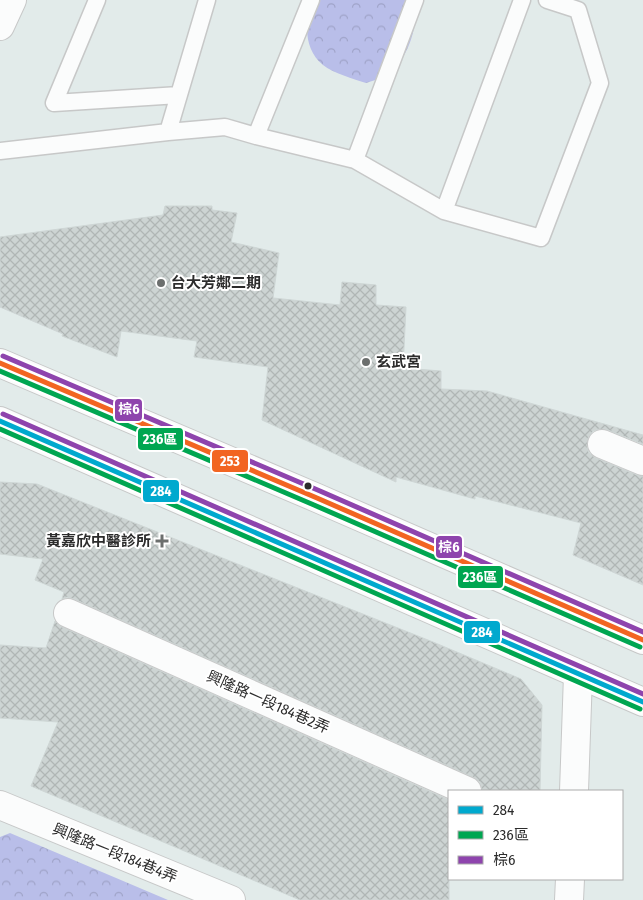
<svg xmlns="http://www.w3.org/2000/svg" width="643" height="900" viewBox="0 0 643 900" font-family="'Fira Sans Condensed','Noto Sans TC',sans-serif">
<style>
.forest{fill:url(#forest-crowns)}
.building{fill:url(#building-cross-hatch);stroke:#ced6d5}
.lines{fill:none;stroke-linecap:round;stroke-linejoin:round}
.lane-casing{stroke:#c7c8c8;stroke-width:19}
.street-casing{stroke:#c7c8c8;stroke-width:30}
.secondary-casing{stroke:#c7c8c8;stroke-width:30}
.lane{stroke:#fbfcfc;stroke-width:16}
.street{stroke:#fbfcfc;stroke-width:28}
.secondary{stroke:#fbfcfc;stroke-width:28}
.bus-1-casing{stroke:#fff;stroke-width:9}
.bus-2-casing{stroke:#fff;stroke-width:9}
.bus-3-casing{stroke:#fff;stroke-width:9}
.bus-4-casing{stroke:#fff;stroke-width:9}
.bus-1{stroke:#00a9ce;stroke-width:5}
.bus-2{stroke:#00a651;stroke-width:5}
.bus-3{stroke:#8e44ad;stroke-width:5}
.bus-4{stroke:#f26522;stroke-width:5}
.poi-dot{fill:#6c6f6e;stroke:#fff;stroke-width:2}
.bus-dot{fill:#2c2c2c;stroke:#fff;stroke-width:2}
.labels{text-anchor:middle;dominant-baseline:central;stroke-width:4;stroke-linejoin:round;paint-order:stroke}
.poi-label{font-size:15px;font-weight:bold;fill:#2c2c2c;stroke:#fff;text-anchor:start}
.street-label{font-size:15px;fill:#2c2c2c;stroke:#fff}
.line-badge{stroke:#fff;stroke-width:2}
.badge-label{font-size:14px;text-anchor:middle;font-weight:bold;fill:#fff}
</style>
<defs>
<pattern id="forest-crowns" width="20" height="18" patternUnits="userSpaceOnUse" patternTransform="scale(1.25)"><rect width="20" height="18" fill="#b9bee9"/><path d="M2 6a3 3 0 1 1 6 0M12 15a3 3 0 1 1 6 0" fill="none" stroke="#9fa3c8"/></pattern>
<pattern id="building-cross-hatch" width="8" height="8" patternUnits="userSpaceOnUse" patternTransform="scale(1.25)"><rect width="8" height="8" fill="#cdd4d3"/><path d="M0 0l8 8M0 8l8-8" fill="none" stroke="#b0b6b5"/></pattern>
</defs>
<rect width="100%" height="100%" fill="#e2ebea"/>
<path class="forest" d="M312,0H415C418,27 409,61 384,76C379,79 372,81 366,83C354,79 333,73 323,65C303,49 305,22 312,0Z
M10,833L168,900H0V837Z"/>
<path class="building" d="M165,206H212V210L237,213L231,242L279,253L273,298L340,305L342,282L376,285V305L406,307L403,368L441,371V389L487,391L643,435V444L608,430L599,429L593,431L588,438L587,446L589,453L596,458L637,475L643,476V585L573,555L581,523L475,496V499L396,477V482L262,420L268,367L194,357L197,341L121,331L117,357L62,336L63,334L0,307V237L163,215Z
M0,482L37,484L433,642L521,679L542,705L540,791H482L480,782L473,777L74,599L67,597L62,599L64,592L35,580L43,559L0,554Z
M55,621L62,627L449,800V900H300L31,786L58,722L0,718V645L46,648Z"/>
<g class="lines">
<g class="lane-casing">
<path id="lane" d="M97,0L54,103L179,95
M168,132L207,0
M256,136L311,0
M0,151L168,132L225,127L256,136L355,160L444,211L541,238L600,83L578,10L547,0
M355,160L415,0
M444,211L522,0"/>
</g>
<g class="street-casing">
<path id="street" d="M0,26L12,0
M602,444L643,461
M68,613L467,791
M574,791L578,675
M0,805L231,900
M569,900L570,879"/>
</g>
<g class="secondary-casing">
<path id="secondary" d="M0,363L317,498L643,640
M0,421L643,702"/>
</g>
<use href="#lane" class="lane"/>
<use href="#street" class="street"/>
<use href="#secondary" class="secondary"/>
<g class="bus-1-casing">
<path id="bus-1" d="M0,421L643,702"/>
</g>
<g class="bus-2-casing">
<path id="bus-2" d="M0,371L314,505L640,647
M0,429L640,709"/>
</g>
<g class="bus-3-casing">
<path id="bus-3" d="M3,356L320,491L643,632
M3,414L643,694"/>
</g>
<g class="bus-4-casing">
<path id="bus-4" d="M0,363L317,498L643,640"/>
</g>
<use href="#bus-1" class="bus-1"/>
<use href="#bus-2" class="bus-2"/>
<use href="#bus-3" class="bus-3"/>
<use href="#bus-4" class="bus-4"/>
</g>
<g class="poi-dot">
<circle cx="161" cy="283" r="5"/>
<circle cx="366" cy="362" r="5"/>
<path d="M159.5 533.5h5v5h5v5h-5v5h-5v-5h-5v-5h5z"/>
</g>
<circle class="bus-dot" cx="308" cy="486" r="4.5"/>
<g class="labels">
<g class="poi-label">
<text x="171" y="283">台大芳鄰二期</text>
<text x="376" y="362">玄武宮</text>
<text x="151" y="541" text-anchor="end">黃嘉欣中醫診所</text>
</g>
<g class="street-label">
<text transform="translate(268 702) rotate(24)">興隆路一段184巷2弄</text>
<text transform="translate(115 853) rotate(22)">興隆路一段184巷4弄</text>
</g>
</g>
<g class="line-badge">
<rect x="114" y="398" width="29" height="24" rx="5" fill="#8e44ad"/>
<rect x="137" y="427" width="47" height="24" rx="5" fill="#00a651"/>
<rect x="211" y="449" width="38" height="24" rx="5" fill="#f26522"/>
<rect x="142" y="479" width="38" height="24" rx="5" fill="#00a9ce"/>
<rect x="435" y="535" width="28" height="24" rx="5" fill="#8e44ad"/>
<rect x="457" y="565" width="47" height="24" rx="5" fill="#00a651"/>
<rect x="463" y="620" width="38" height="24" rx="5" fill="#00a9ce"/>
</g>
<g class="badge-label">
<text x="129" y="414">棕6</text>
<text x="160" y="444">236區</text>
<text x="230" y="466">253</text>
<text x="161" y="496">284</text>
<text x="449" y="552">棕6</text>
<text x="480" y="582">236區</text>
<text x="482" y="637">284</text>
</g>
<rect x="448" y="790" width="175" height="90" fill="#ffffff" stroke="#ababab"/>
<rect x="458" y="806" width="25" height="8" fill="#00a9ce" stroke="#ababab"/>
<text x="493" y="815" font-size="15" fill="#2c2c2c">284</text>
<rect x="458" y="831" width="25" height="8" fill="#00a651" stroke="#ababab"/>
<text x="493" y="840" font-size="15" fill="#2c2c2c">236區</text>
<rect x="458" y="856" width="25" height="8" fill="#8e44ad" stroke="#ababab"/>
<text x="493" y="865" font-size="15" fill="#2c2c2c">棕6</text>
</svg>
